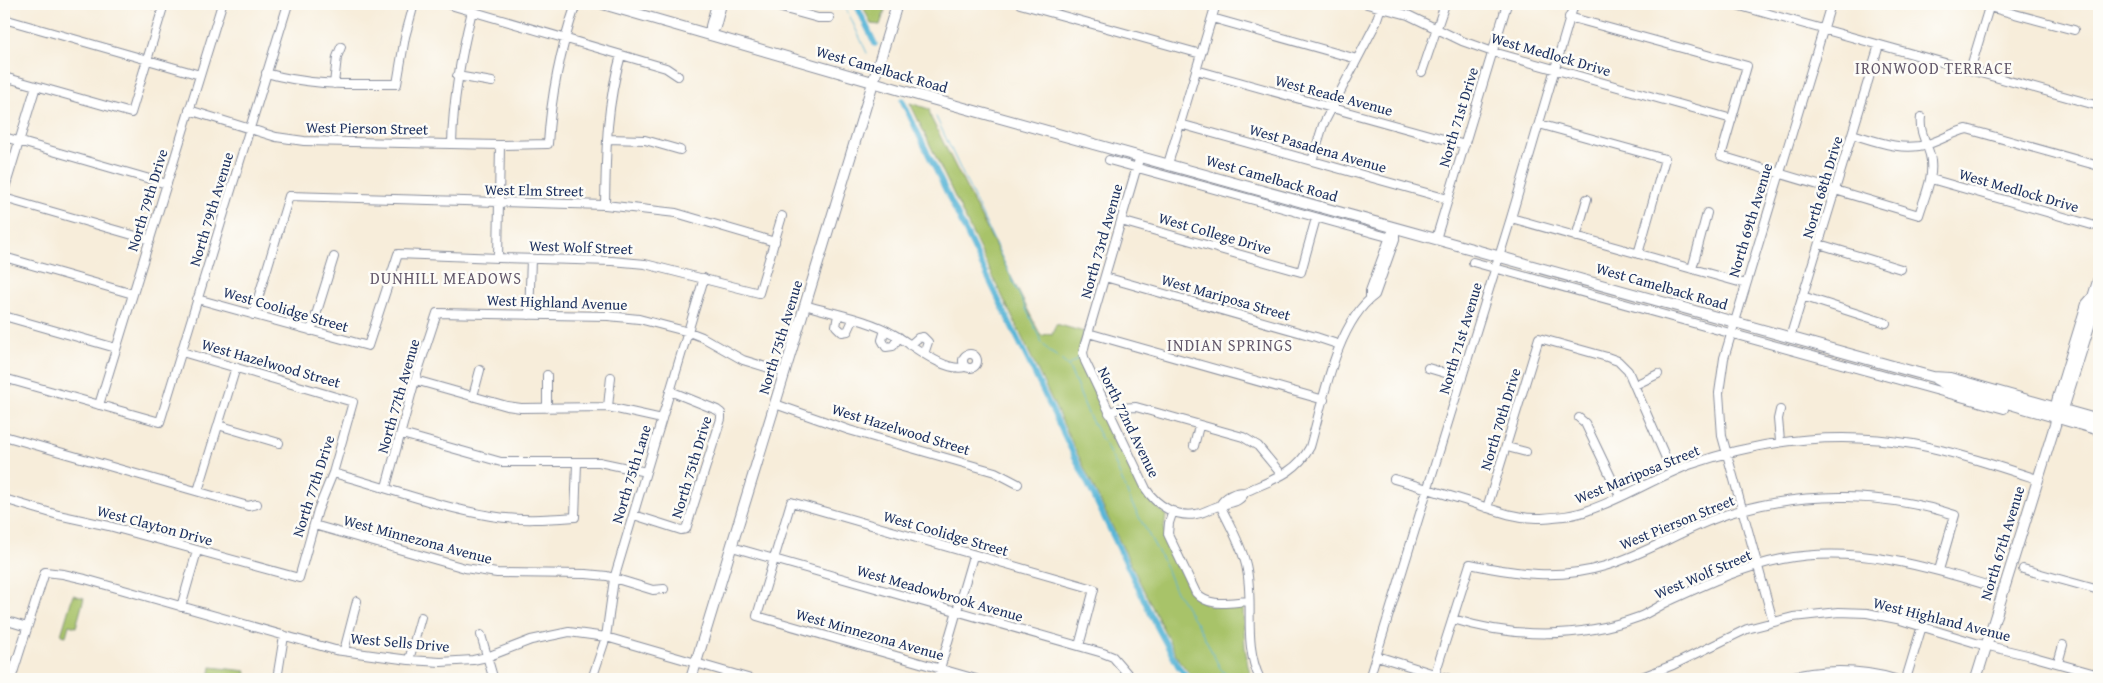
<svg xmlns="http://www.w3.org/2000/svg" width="2103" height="683" viewBox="0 0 2103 683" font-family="'Gentium Book Plus',serif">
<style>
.green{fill:#a8c369;stroke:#627964}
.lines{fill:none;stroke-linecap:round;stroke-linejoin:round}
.stream{stroke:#59b5d7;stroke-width:1}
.canal{stroke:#59b5d7;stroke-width:5.5}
.minor-casing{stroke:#898e9c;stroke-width:10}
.major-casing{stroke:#898e9c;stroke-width:12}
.minor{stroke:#fff;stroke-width:8}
.major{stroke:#fff;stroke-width:10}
.labels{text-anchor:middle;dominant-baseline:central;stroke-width:5;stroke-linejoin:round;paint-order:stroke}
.street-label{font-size:15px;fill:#1b2f5e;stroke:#fdfcf7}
.neighbourhood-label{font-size:16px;letter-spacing:1px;fill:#64596b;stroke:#fdfcf7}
</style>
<rect width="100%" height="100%" fill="#fdfcf7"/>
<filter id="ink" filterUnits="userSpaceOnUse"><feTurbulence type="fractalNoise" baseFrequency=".02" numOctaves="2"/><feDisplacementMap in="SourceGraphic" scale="10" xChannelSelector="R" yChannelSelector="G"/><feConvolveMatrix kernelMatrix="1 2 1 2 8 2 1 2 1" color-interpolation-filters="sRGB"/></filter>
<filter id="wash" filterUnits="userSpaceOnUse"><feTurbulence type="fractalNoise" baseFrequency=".0096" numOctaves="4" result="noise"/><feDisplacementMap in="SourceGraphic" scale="20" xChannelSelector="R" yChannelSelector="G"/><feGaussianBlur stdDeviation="1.12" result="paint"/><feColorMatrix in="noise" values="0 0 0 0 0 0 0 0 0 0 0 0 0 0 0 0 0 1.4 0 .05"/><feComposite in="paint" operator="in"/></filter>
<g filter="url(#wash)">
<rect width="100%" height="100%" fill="#f7edda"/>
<path class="green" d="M862,4H887L880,25L871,24Z
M910,103L929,109L931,118L1041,336L1047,334L1052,335L1056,324L1084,332L1079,349L1081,363L1142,488L1151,502L1166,515L1164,531L1166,538C1175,556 1189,600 1209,605C1220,609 1232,603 1243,607L1245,647L1248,666L1253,679H1194L1178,659L1111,524Z
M73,595L84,598L76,627L69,625L66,636L61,635Z
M211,667L246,671L245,679H209Z"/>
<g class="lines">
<path class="stream" d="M844,4L867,53
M936,117L1042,343L1050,352L1058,357L1069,367L1089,416L1114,461L1132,504L1164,563L1174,588L1203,634L1220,668L1230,679
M1069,365L1080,357"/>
<path class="canal" d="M856,4L875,44
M902,100L1158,629L1178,666L1189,679"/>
</g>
</g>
<g filter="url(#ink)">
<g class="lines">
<g class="minor-casing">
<path id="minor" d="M151,4L163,7
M447,4L666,68L678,76
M767,4L818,18H830
M1020,4L1201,54
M1367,4L1408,15L1462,41L1493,52L1732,119
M1733,4L2099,106
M1989,7L2074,30
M1569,17L1747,66L1721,156L1919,215C1925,195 1935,176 1930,155C1926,141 1919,131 1921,117
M1212,18L1357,59
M4,19L200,75
M710,35L716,27L722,4
M710,35V26L716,4
M1196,70L1465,145
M1970,70L1990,4
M1422,72L1445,4
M266,73C311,86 350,84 397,84L405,37L414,4
M457,76L492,82
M4,77L131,113L164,4
M334,84L337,57L341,47
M189,110L276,137L304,141L500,145L548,144C551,95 560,50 576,4
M1180,124L1448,199
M1539,124L1665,159L1638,254
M1852,134C1875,141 1903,152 1928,144C1942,140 1953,132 1967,129L2099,166
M4,137L167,184
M607,139L645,140L680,150
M452,144C453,98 461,55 472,11
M1140,156L1085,344L1083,353L1085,361L1146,489C1156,505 1177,518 1196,514C1204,513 1211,508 1219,506C1230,502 1239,504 1245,492
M1109,160L1395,239
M1312,161L1323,125L1375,25L1382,4
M1168,164L1216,4
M1931,179L2099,227
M4,191L36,86
M4,198L150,240
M605,205C606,152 606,107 621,55
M1511,218L1746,284
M1121,221L1301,272L1316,218
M1576,237L1587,199
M1436,239L1507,4
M1819,244L1901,269
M4,257L133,294
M498,258L500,145
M1473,262L2004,409
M1692,269L1707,213
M1105,277L1316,337L1340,345
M1802,296L1886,323
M197,299L368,346L398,254L498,258L612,261L645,264L759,293L782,216
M1370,299V291L1391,234
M805,305C834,314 867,319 893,334C911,343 944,373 965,367
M253,315L289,196L605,205L676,213L775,242
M529,315L531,259
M838,315L836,326L842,332L848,331L853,320
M4,316L116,348
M885,330L882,340L886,347L893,346L899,337
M311,331L334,257
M1088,333L1324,400
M1790,338L1879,45
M910,345L918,338L923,337L928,342L924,354
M963 361a7 7 0 1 1 14 0a7 7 0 1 1-14 0Z
M1428,368L1462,378
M4,378L160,422L288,4
M415,380L507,406L521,408L608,407L662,419
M1635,385L1658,374
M473,396L480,370
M775,404L849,430L995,472L1018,484
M99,405L222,4
M608,407L611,377
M547,408V375
M1780,410L1778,419L1780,441
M1109,413L1120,408L1136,407L1243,437L1258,446L1282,475
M1579,418L1585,423L1620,496
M218,425L279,443
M402,434L501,462H599L646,472
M4,436L248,506L257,504
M1194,446L1199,426
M1507,447L1526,452
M333,473C385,487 438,507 491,516C519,521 547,519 575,517L577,463
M1394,479C1419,486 1443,494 1467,501C1491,509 1515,519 1541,518C1557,517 1574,516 1589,510C1624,498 1655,478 1689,465C1761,440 1838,431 1913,444C1955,452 1997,466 2037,479
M386,487L415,380L437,313L608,316L639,319L689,332L702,337L743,360L785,373
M198,491L236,367
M4,499L58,515L109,526L299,578L318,510L333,473L353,402L182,352
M1220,505C1226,496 1234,492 1245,492C1271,480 1296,474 1310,447C1323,402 1336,323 1375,295L1395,239V228
M1220,505C1229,524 1241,544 1246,565C1255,603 1242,642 1260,679
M1487,508L1539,338L1607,357L1618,361L1628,371L1672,472
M1173,511L1169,523L1168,534L1196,593C1209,608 1230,602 1249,601
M634,515L681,530L686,529L721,419V413L717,410L670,391
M314,525L465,568L497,573L586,574L607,576L653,590L664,589
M732,547L1103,653L1113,657L1132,679
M2023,569L2099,590
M181,607L197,551
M1453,619C1513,638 1579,639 1639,617C1649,613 1659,606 1669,601C1706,584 1742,567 1782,559C1856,545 1924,566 1993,587
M4,620L27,627
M1773,621L1722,436L1719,393L1724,358L1831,4
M481,635L493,677
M344,651L357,601
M1377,656L1450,679
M409,660L421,617
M2058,663L2063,645
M1435,674L1470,564C1516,574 1559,580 1605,566C1650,553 1689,525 1734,512C1807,491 1884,492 1955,515L1939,570
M11,679L45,572L63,574L85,579L335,650L409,660L441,662L473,660L487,657L531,640L569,632L606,637L751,679
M277,679L284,636
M592,679L606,637L614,579L704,278
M680,679L681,678
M937,679L973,556
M976,679L757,616L791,502L1094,589L1079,646
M1369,679L1511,218L1574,4
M1637,679L1673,665L1747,629L1793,617L1839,612L1867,613L1897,619L1976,643L2031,656L2099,675
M1782,679C1819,669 1857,668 1895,679
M1906,679L1922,626"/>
</g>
<g class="major-casing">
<path id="major" d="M603,4L921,96L1907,370L1933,377L1950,378L2099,420
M1936,379L1949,386L2099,430
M2059,414L2063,409L2095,307L2093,297
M691,679L897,4
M1976,679L2055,425C2057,415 2055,407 2058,398L2087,304L2093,297L2099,278"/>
</g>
<use href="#minor" class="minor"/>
<use href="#major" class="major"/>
</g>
</g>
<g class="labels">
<g class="street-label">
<text transform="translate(1551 54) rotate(16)">West Medlock Drive</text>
<text transform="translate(882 69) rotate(16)">West Camelback Road</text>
<text transform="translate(1334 95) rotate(15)">West Reade Avenue</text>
<text transform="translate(1458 117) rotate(-73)">North 71st Drive</text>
<text transform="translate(367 128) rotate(1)">West Pierson Street</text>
<text transform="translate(1318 148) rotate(16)">West Pasadena Avenue</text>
<text transform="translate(1272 178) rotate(16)">West Camelback Road</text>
<text transform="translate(1822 187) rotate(-73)">North 68th Drive</text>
<text transform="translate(534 190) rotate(1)">West Elm Street</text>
<text transform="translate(2019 190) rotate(16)">West Medlock Drive</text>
<text transform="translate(147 200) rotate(-73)">North 79th Drive</text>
<text transform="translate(211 209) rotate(-73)">North 79th Avenue</text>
<text transform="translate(1750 220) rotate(-73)">North 69th Avenue</text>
<text transform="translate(1215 233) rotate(16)">West College Drive</text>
<text transform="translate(1101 241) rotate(-74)">North 73rd Avenue</text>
<text transform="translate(581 247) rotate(2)">West Wolf Street</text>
<text transform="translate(1662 286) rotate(16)">West Camelback Road</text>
<text transform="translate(1226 297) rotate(16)">West Mariposa Street</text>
<text transform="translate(557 302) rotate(2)">West Highland Avenue</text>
<text transform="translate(286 309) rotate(16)">West Coolidge Street</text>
<text transform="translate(780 337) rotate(-73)">North 75th Avenue</text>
<text transform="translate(1460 338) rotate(-73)">North 71st Avenue</text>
<text transform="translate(271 363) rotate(16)">West Hazelwood Street</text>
<text transform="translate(398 396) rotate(-74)">North 77th Avenue</text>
<text transform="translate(1500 419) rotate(-73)">North 70th Drive</text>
<text transform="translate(1129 422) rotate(64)">North 72nd Avenue</text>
<text transform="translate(901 429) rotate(17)">West Hazelwood Street</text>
<text transform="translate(691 467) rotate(-73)">North 75th Drive</text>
<text transform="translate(631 474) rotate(-73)">North 75th Lane</text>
<text transform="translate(1637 474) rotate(-22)">West Mariposa Street</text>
<text transform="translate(313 486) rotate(-72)">North 77th Drive</text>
<text transform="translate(1677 522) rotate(-22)">West Pierson Street</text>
<text transform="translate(155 525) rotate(15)">West Clayton Drive</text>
<text transform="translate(946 533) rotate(16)">West Coolidge Street</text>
<text transform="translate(418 539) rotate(15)">West Minnezona Avenue</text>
<text transform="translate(2002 543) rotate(-73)">North 67th Avenue</text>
<text transform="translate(1703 574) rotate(-23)">West Wolf Street</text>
<text transform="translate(940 593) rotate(16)">West Meadowbrook Avenue</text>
<text transform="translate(1942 619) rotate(14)">West Highland Avenue</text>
<text transform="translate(870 634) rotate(16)">West Minnezona Avenue</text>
<text transform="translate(400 642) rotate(5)">West Sells Drive</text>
</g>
<g class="neighbourhood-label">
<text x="1934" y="68">IRONWOOD TERRACE</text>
<text x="446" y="278">DUNHILL MEADOWS</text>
<text x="1230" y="345">INDIAN SPRINGS</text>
</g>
</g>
<rect width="2103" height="683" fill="none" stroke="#fdfcf7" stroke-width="20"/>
</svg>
